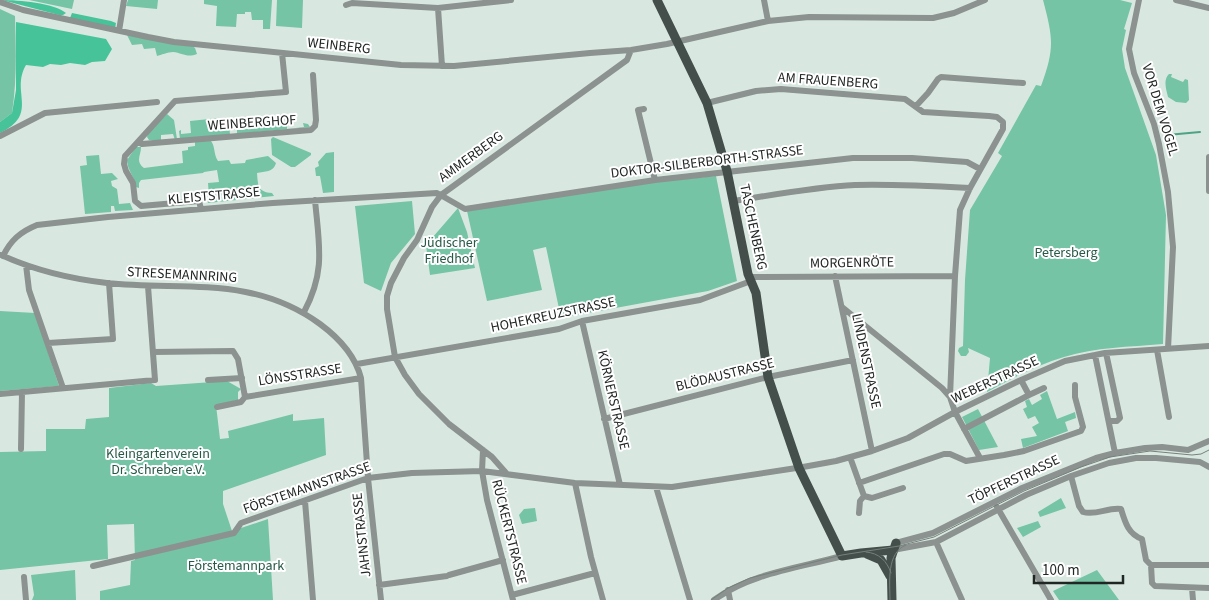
<svg xmlns="http://www.w3.org/2000/svg" width="1209" height="600" viewBox="0 0 1209 600" font-family="'Source Sans 3',sans-serif">
<style>
.green{fill:#75c4a5}
.forest{fill:#47c399}
.lines{fill:none;stroke-linecap:round;stroke-linejoin:round}
.stream{stroke:#4da384;stroke-width:2}
.minor{stroke:#8b928f;stroke-width:6}
.major{stroke:#444f4b;stroke-width:9}
.tram{stroke:#76807b;stroke-width:1}
.labels{text-anchor:middle;dominant-baseline:central;stroke-width:4;stroke-linejoin:round;paint-order:stroke}
.street-label{font-size:14px;fill:#202623;stroke:#fff}
.park-label{font-size:14px;fill:#275947;stroke:#fff}
</style>
<rect width="100%" height="100%" fill="#d8e8e1"/>
<path class="green" d="M29,0H74L72,9Z
M128,0H158L157,9L126,6Z
M204,0H272L270,29H263V20H252L251,12H245V14H237L236,27L216,26L217,6L204,4Z
M277,0H303L302,28L276,26Z
M1043,0H1120L1132,3L1124,29L1126,30L1122,49L1125,68L1156,155L1166,215L1163,344C1129,347 1096,347 1064,357C1037,365 1011,379 987,392L990,358L968,348L969,352L966,356H961L958,351L959,348L963,346L965,280L970,210L1002,156L998,153L1036,85L1041,86C1055,48 1053,38 1043,0Z
M0,9L15,16C16,49 17,80 12,113L0,122Z
M127,35L191,45L195,48L197,54C187,58 182,53 173,52C168,52 161,55 157,56L155,48L144,49L142,44L132,45Z
M1169,74H1172L1171,77L1183,82L1185,79L1188,80L1189,100L1186,103L1176,102L1168,97C1166,89 1163,80 1169,74Z
M167,114L174,120L177,139L175,140L173,134L161,135V141L149,140L147,137L148,133Z
M219,118L220,124L229,123L230,135L180,139L179,131L181,130V134L191,133L190,121Z
M303,123L308,124L310,127L237,134V130L287,124V129L304,127Z
M273,137L311,153V155L295,167H291L272,155L271,139Z
M210,140C216,146 213,154 218,161L229,160L231,164L245,163L246,160L268,156L276,163C273,173 265,171 257,173C258,186 258,192 272,193L274,196L208,203L207,198L238,195L237,188V194L209,197L208,183L219,182L217,170L204,172L203,173L141,180L139,183V188L136,187C135,177 127,170 127,160L136,147H141C141,156 135,161 144,168L183,163L182,151L188,150V147L195,146V141Z
M334,152V192L323,193L320,176H316L315,168L319,166L318,162L326,153Z
M99,155L101,174L112,173L118,179L111,181L112,186L117,189L119,204L130,203L133,210L115,211L114,206H111V212L85,214L80,166L87,165L86,156Z
M716,176L737,281L708,291L561,318L546,247L533,250L542,290L487,301L467,211L656,182Z
M412,201L415,234L391,263L381,291L364,283L355,206Z
M458,208L467,232L475,268L430,275L426,245Z
M0,311L35,313L59,386L0,391Z
M227,381L241,389L238,392V400L216,405L220,439L229,438L228,431L293,414V421L324,418L326,455L223,491V504L232,531L268,519L273,600H100V591L130,585L131,561L135,560L134,524L107,525L108,559L0,570V452L46,451V429H85L86,419L109,417V388L151,383L156,386Z
M1047,391L1057,419L1075,412L1076,418L1065,422L1068,431L1023,448L1021,439L1037,436L1032,427L1039,423L1035,416L1028,419L1023,409L1027,407L1025,401L1029,399L1032,405L1042,399L1040,395Z
M978,409L998,447L979,450L962,417Z
M1061,498L1066,508L1040,517L1038,512Z
M535,508L537,521L522,524L519,515L524,509Z
M1038,521L1041,527L1023,537L1017,528Z
M75,570L76,600H32L34,595L31,575Z
M1097,570L1119,600H1059L1053,591Z"/>
<path class="forest" d="M2,0C18,0 54,3 66,13L63,15H59Z
M72,13L111,21L116,23L115,29L70,18Z
M16,22L106,39L112,49L105,61L92,62L85,65L70,63L61,65L50,64L43,67L26,65C10,92 40,114 0,133V122L12,113L16,90Z"/>
<g class="lines">
<path class="stream" d="M1167,135L1200,132"/>
<path class="minor" d="M764,0L768,21
M1139,0L1129,49L1134,73L1154,124L1159,144L1168,192L1173,247L1168,349
M1176,0L1209,8
M0,2L23,10L148,37L174,42L401,65L454,66L590,53L631,50L667,44L768,21L809,17L933,18L954,13L985,0
M346,5L352,3L438,8L511,0
M438,8L442,66
M119,31L124,0
M707,103L756,91L781,89L905,99L923,112L989,116L997,117L1003,122V129L970,188L960,210L955,276L950,397L955,412L980,458
M916,106L928,93L938,79L941,77L1023,83
M644,109L638,110L655,180
M0,136L45,113L157,102
M138,142L142,144L311,130L315,126L316,120L313,75
M1209,157V191
M733,201C773,195 814,187 855,185C893,184 932,186 970,188
M201,209L199,201L141,206L135,201L133,183L126,171L124,164L125,156L175,101L286,92L282,53
M1,255C34,270 71,279 107,283C185,291 253,275 320,324C339,338 355,355 361,378L368,478L381,600
M3,256C11,240 20,232 37,225L108,217L273,203L437,193L465,209L655,180L853,158H912L967,162L980,169
M26,265L29,290L63,388
M835,276L872,451
M749,277L955,276
M842,307L942,388L950,397
M304,312C326,271 319,245 315,200
M582,321L620,485
M48,343L113,339L109,283
M1157,350L1169,417
M153,352L233,351L238,359L245,397
M1106,353L1120,418L1117,421H1109
M1095,355L1115,453
M357,364L559,329L582,321L700,300L751,281
M208,380L242,378
M0,394L155,380L148,286
M1029,395L1044,388
M217,407L241,402L245,397L361,378
M604,419L768,377L853,360
M964,429L1029,395L1021,380
M21,449L22,392
M483,450L482,471L487,500L513,600
M850,457L864,496
M507,474L492,457L449,424L419,394L405,375L395,357L387,309V296L391,283L404,258L417,240L432,207L441,195L627,60L631,50
M1071,476L1079,506L1083,512C1096,516 1108,507 1121,509C1125,522 1128,534 1142,539L1146,560L1151,565
M575,483L591,557L603,600
M859,483L944,454H950L966,461L1004,455L1024,451L1081,431L1083,427L1075,397V385
M656,487L690,600
M864,496L872,498L903,488
M305,501L313,600
M997,507L1051,600
M859,513L860,501L864,496
M936,542L962,600
M896,543L933,533L1022,488L1096,458L1115,453L1145,448L1162,447L1188,450L1209,441
M893,550L936,542L1026,495L1071,476L1109,463L1136,458H1156L1200,462L1209,467
M1209,565H1151L1152,583L1155,586L1209,588
M93,566L234,533L241,523L368,478L412,473L482,471L575,483L672,487L803,467L836,461L872,451L908,438L955,412L1021,380L1065,361L1105,353L1209,346
M449,575L503,560
M24,577L26,600
M379,585L447,576
M1192,588L1193,600
M728,590L730,600
M512,595L595,573
M714,600C751,573 799,568 842,556"/>
<path class="major" d="M657,0L707,103L727,171L748,274L756,293L768,377L799,468L842,556L861,553L893,550
M867,554L881,560L890,576
M892,600L891,558L896,543"/>
<path class="tram" d="M866,552C879,553 887,561 891,573
M711,600L728,588L750,578L842,555L899,546L934,537L1024,491L1081,467L1110,457L1150,451L1192,455L1201,454L1209,450
M890,600C890,582 886,553 906,545"/>
</g>
<g class="labels">
<g class="street-label">
<text transform="translate(339 46) rotate(6)">WEINBERG</text>
<text transform="translate(828 81) rotate(4)">AM FRAUENBERG</text>
<text transform="translate(1160 110) rotate(73)">VOR DEM VOGEL</text>
<text transform="translate(252 123) rotate(-4)">WEINBERGHOF</text>
<text transform="translate(471 157) rotate(-36)">AMMERBERG</text>
<text transform="translate(707 162) rotate(-7)">DOKTOR-SILBERBORTH-STRASSE</text>
<text transform="translate(214 196) rotate(-5)">KLEISTSTRASSE</text>
<text transform="translate(753 227) rotate(78)">TASCHENBERG</text>
<text transform="translate(852 263) rotate(-1)">MORGENRÖTE</text>
<text transform="translate(182 275) rotate(3)">STRESEMANNRING</text>
<text transform="translate(553 315) rotate(-12)">HOHEKREUZSTRASSE</text>
<text transform="translate(866 361) rotate(78)">LINDENSTRASSE</text>
<text transform="translate(300 375) rotate(-9)">LÖNSSTRASSE</text>
<text transform="translate(725 375) rotate(-14)">BLÖDAUSTRASSE</text>
<text transform="translate(995 380) rotate(-25)">WEBERSTRASSE</text>
<text transform="translate(613 400) rotate(77)">KÖRNERSTRASSE</text>
<text transform="translate(1014 480) rotate(-25)">TÖPFERSTRASSE</text>
<text transform="translate(307 488) rotate(-19)">FÖRSTEMANNSTRASSE</text>
<text transform="translate(509 532) rotate(76)">RÜCKERTSTRASSE</text>
<text transform="translate(362 535) rotate(-96)">JAHNSTRASSE</text>
</g>
<g class="park-label">
<text x="449" y="243">Jüdischer<tspan x="449" dy="16">Friedhof</tspan></text>
<text x="1066" y="253">Petersberg</text>
<text x="158" y="454">Kleingartenverein<tspan x="158" dy="16">Dr. Schreber e.V.</tspan></text>
<text x="236" y="566">Förstemannpark</text>
</g>
</g>
<path d="M1034 575v8h89v-8" fill="none" stroke="#202623" stroke-width="2.5"/>
<text x="1042" y="575" font-size="15" fill="#202623" stroke="#ffffff" stroke-width="4" paint-order="stroke">100 m</text>
</svg>
